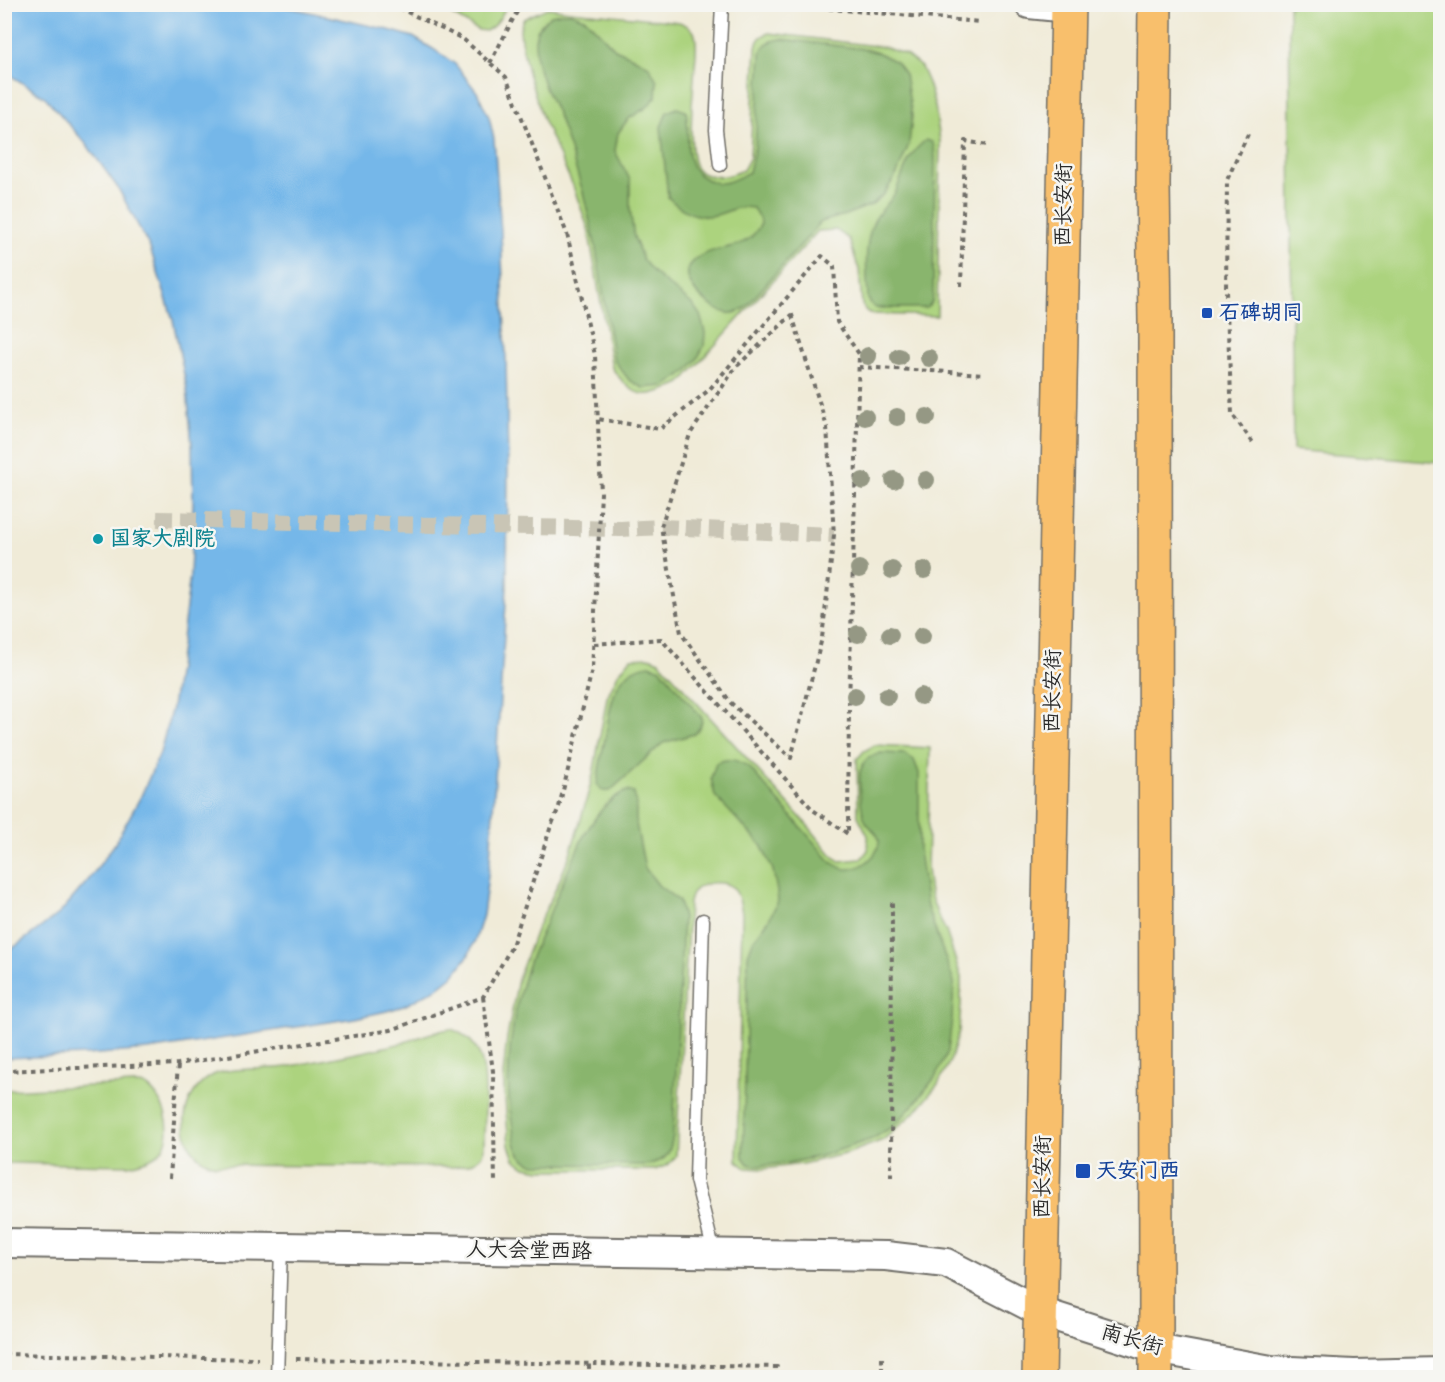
<svg xmlns="http://www.w3.org/2000/svg" width="1445" height="1382" viewBox="0 0 1445 1382" font-family="Mynerve,'LXGW WenKai TC',sans-serif">
<style>
.green{fill:#acd37e;stroke:#6c7f54;stroke-width:1.5}
.forest{fill:#89b56d;stroke:#5a704c;stroke-width:1.5}
.water{fill:#74b7e9;stroke:#50718a;stroke-width:1.5}
.lines{fill:none;stroke-linecap:round;stroke-linejoin:round}
.pedestrian-tunnel{stroke:#c9c5b5;stroke-width:16;stroke-dasharray:16 8;stroke-linecap:butt}
.service-casing{stroke:#706e68;stroke-width:15}
.tertiary-casing{stroke:#706e68;stroke-width:32}
.trunk-casing{stroke:#706e68;stroke-width:36}
.path{stroke:#706e68;stroke-width:4;stroke-dasharray:4.5 4.5;stroke-linecap:butt}
.service{stroke:#fff;stroke-width:12}
.tertiary{stroke:#fff;stroke-width:28}
.trunk{stroke:#f8bf6c;stroke-width:33}
.tree{fill:#959884}
.transit-dot{fill:#1a4fb4;stroke:#f6f6f2;stroke-width:2}
.culture-dot{fill:#0f9aa8;stroke:#f6f6f2;stroke-width:2}
.labels{text-anchor:middle;dominant-baseline:central;stroke-width:5;stroke-linejoin:round;paint-order:stroke}
.street-label{font-size:21px;fill:#2b2b2b;stroke:#f6f6f2}
.transit-label{font-size:21px;font-weight:bold;fill:#164399;stroke:#f6f6f2;text-anchor:start}
.culture-label{font-size:21px;font-weight:bold;fill:#0d838f;stroke:#f6f6f2;text-anchor:start}
</style>
<rect width="100%" height="100%" fill="#f6f6f2"/>
<filter id="ink" filterUnits="userSpaceOnUse"><feTurbulence type="fractalNoise" baseFrequency=".0167" numOctaves="2"/><feDisplacementMap in="SourceGraphic" scale="12" xChannelSelector="R" yChannelSelector="G"/><feConvolveMatrix kernelMatrix="1 2 1 2 8 2 1 2 1" color-interpolation-filters="sRGB"/></filter>
<filter id="wash" filterUnits="userSpaceOnUse"><feTurbulence type="fractalNoise" baseFrequency=".008" numOctaves="4" result="noise"/><feDisplacementMap in="SourceGraphic" scale="24" xChannelSelector="R" yChannelSelector="G"/><feGaussianBlur stdDeviation="1.35" result="paint"/><feColorMatrix in="noise" values="0 0 0 0 0 0 0 0 0 0 0 0 0 0 0 0 0 1.4 0 .05"/><feComposite in="paint" operator="in"/></filter>
<g filter="url(#wash)">
<rect width="100%" height="100%" fill="#f0ebd8"/>
<path class="green" d="M505,5L506,7C501,17 497,25 486,31L478,30L446,11L432,5Z
M1289,5H1440V463L1293,450Z
M547,8C559,9 569,11 580,12C613,15 646,18 679,22C685,24 691,27 694,32C698,42 696,55 695,65C694,84 685,159 699,171C701,173 704,174 707,175C721,179 731,175 743,170L750,157L756,47C758,38 761,36 769,33L884,47L906,55L921,67L928,83L935,106L940,141L937,316L872,314L866,311L862,305L859,270L849,239L836,230L818,231L681,383C645,399 636,401 612,368L588,228L573,186L543,119L528,73L521,41L520,29L523,19Z
M649,657L659,661L810,828L830,853L839,861L861,859L868,850V836L858,816L857,759L864,751L875,745L930,748L927,869L930,894L938,916L946,931L961,977V1004L959,1031L951,1059L938,1084L916,1111L883,1140L849,1153L802,1164L763,1169L746,1168L737,1161L742,914C741,906 739,893 732,887C722,880 704,882 695,890C692,893 690,898 689,903L676,1156L668,1165L655,1170H540L525,1167L514,1159L509,1145L503,1075L507,1038L518,979L536,930L557,886L569,857L581,819L593,775L607,697L618,674L631,658Z
M451,1029C485,1041 485,1070 485,1101C485,1117 484,1133 484,1149L482,1155L475,1161L469,1164L455,1167L215,1165C201,1161 191,1153 187,1138C180,1113 191,1087 213,1075C227,1067 267,1070 286,1067C323,1060 361,1053 398,1044C417,1039 431,1031 451,1029Z
M134,1084C137,1084 141,1084 144,1085C163,1094 175,1130 163,1148C156,1159 141,1162 129,1165L5,1163V1090Z"/>
<path class="forest" d="M561,13H571L586,19L615,49L631,56L649,66L657,81L656,97L646,108L628,119L618,133L615,151L630,180V209L634,237L643,260L654,273L693,305L700,315L705,332L704,346L697,359L687,371L665,386L643,388L629,380L614,360L595,244L583,192L570,150L558,115L545,88L536,59L535,40L537,30L545,20L551,15Z
M781,39L865,49L879,53L896,62L905,74L912,116L909,144L897,174L884,194L871,205L845,215L821,222L745,308C740,311 734,314 728,313C711,311 677,281 691,264C707,245 732,252 750,238C754,235 758,228 761,224L759,218L753,208C737,205 731,211 716,215C696,219 681,211 668,197L661,127L667,112L677,108L686,111C691,134 680,167 706,179C722,188 734,180 749,172L755,147L761,53C764,42 771,41 781,39Z
M926,140L932,142L934,147L935,158L933,296L932,302L927,308H876L872,305L868,299C867,273 863,246 874,221C880,210 891,202 896,191C904,172 908,153 926,140Z
M650,665L661,669L702,718C702,725 699,730 694,734L663,743L610,791H603L597,785C599,768 602,751 606,734C611,704 613,669 650,665Z
M881,753L905,754L914,760L919,773V850L927,907L954,982L952,1018L948,1051L936,1076L915,1103L894,1126L872,1139L821,1156L787,1163L758,1166L748,1164L743,1157L748,955L753,941L768,921L778,901L777,891L773,870L761,845L715,796L711,778L716,763C730,757 737,760 749,767L830,861C835,865 839,868 846,869C860,870 878,857 879,842C879,832 869,829 865,820C861,812 858,777 861,769C862,766 863,764 865,761C869,756 876,755 881,753Z
M627,791L634,793L636,803V823L640,844L645,868L659,886L679,901L683,918L673,1136C669,1158 666,1160 646,1165L533,1164C513,1155 515,1141 512,1122C503,1073 512,1015 527,968C531,955 537,943 543,930C555,899 569,868 583,837C594,820 606,798 627,791Z"/>
<path class="water" d="M5,4H270L305,11L389,30L413,37L433,49L455,64L477,92L489,117L494,139L501,231L506,359L508,468L507,587L490,860L483,915L476,938L468,956L453,976L439,987L404,1006L387,1011L355,1018L148,1050L86,1055L5,1058V954L60,913L90,878L114,845L141,796L160,753L172,707L181,647L190,575L193,503L192,446L187,389L173,320L150,248L118,188L87,145L45,97L5,72Z"/>
</g>
<g filter="url(#ink)">
<g class="lines">
<path class="pedestrian-tunnel" d="M157,519L621,529L661,527L834,535"/>
<g class="service-casing">
<path id="service" d="M720,165L716,130L722,4
M703,920L696,1180L714,1253
M277,1378L281,1247"/>
</g>
<g class="tertiary-casing">
<path id="tertiary" d="M1029,4L1068,8
M4,1243L886,1256L946,1263L1041,1312L1156,1349L1271,1370L1354,1374L1440,1372"/>
</g>
<g class="trunk-casing">
<path id="trunk" d="M1155,4L1153,184L1155,321L1156,1378
M1039,1378L1068,4"/>
</g>
<path class="path" d="M775,4L980,22
M490,63L521,4
M1248,134L1227,180L1226,292L1232,414L1254,444
M961,286L965,141L987,145
M792,315L827,427L834,535L822,638L791,758L731,703L681,633L661,527L690,434L736,367Z
M859,367L984,374
M594,644L661,639L813,810L848,834L849,704L859,354L837,322L834,266L822,256L709,390L660,429L598,419
M483,997L493,1071L495,1183
M4,1071L178,1064L391,1030L483,997L512,946L550,829L559,807L592,670L601,493L595,355L567,234L506,77L463,39L401,9L380,4
M891,1177L892,900
M170,1178L178,1064
M4,1354L258,1359
M882,1358V1378
M296,1359L777,1367L776,1378
M589,1378V1364"/>
<use href="#service" class="service"/>
<use href="#tertiary" class="tertiary"/>
<use href="#trunk" class="trunk"/>
</g>
<g class="tree">
<circle cx="868" cy="356" r="9"/>
<circle cx="899" cy="357" r="9"/>
<circle cx="929" cy="358" r="9"/>
<circle cx="865" cy="417" r="9"/>
<circle cx="897" cy="417" r="9"/>
<circle cx="927" cy="417" r="9"/>
<circle cx="894" cy="480" r="9"/>
<circle cx="926" cy="480" r="9"/>
<circle cx="863" cy="481" r="9"/>
<circle cx="859" cy="569" r="9"/>
<circle cx="892" cy="570" r="9"/>
<circle cx="924" cy="570" r="9"/>
<circle cx="858" cy="634" r="9"/>
<circle cx="890" cy="635" r="9"/>
<circle cx="922" cy="636" r="9"/>
<circle cx="855" cy="696" r="9"/>
<circle cx="887" cy="696" r="9"/>
<circle cx="921" cy="696" r="9"/>
</g>
</g>
<g class="transit-dot">
<rect x="1201" y="307" width="12" height="12" rx="3"/>
<rect x="1075" y="1163" width="16" height="16" rx="3"/>
</g>
<circle class="culture-dot" cx="98" cy="539" r="6"/>
<g class="labels">
<g class="street-label">
<text transform="translate(1064 205) rotate(-89)">西长安街</text>
<text transform="translate(1053 691) rotate(-89)">西长安街</text>
<text transform="translate(1043 1177) rotate(-89)">西长安街</text>
<text transform="translate(529 1251) rotate(1)">人大会堂西路</text>
<text transform="translate(1132 1340) rotate(16)">南长街</text>
</g>
<g class="transit-label">
<text x="1219" y="313">石碑胡同</text>
<text x="1096" y="1171">天安门西</text>
</g>
<g class="culture-label">
<text x="110" y="539">国家大剧院</text>
</g>
</g>
<rect width="1445" height="1382" fill="none" stroke="#f6f6f2" stroke-width="24"/>
</svg>
